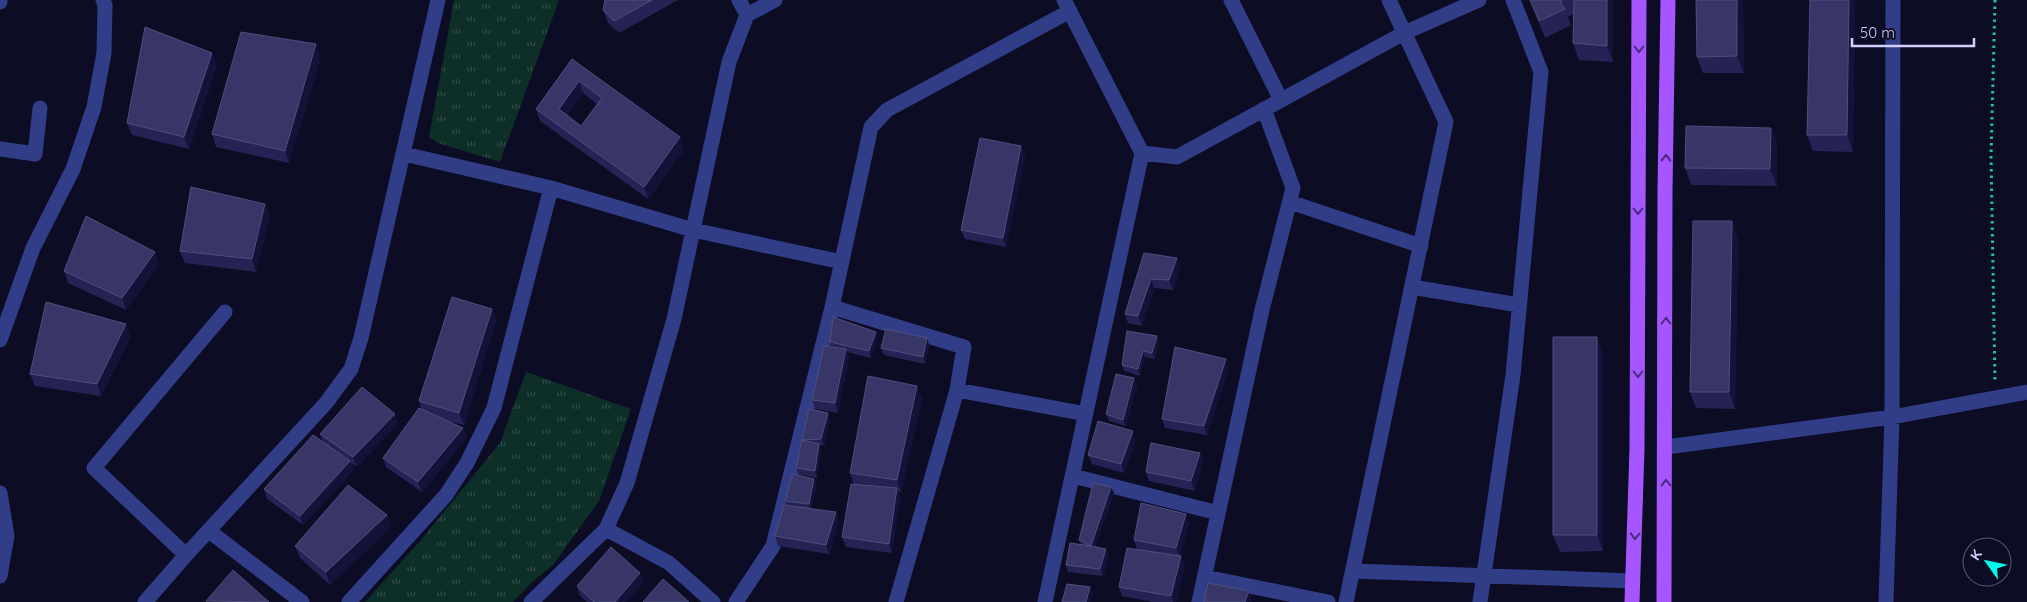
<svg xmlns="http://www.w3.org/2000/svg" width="2027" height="602" viewBox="0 0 2027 602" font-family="Quicksand,sans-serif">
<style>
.grass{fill:url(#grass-tufts)}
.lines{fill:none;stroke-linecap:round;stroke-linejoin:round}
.path{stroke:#23bf9d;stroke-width:3;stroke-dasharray:2.5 4;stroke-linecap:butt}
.minor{stroke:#323d88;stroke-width:15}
.major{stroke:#a556ff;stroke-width:15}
.wall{fill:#252354;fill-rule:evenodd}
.shaded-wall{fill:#131239}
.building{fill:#373666;stroke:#4f4e7e;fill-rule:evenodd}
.oneway{stroke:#492a7c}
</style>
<defs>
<pattern id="grass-tufts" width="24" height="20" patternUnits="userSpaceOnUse" patternTransform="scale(1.25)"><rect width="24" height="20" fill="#0e2f28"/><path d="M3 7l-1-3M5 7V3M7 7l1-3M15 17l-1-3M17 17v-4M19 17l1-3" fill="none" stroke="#304c48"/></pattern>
</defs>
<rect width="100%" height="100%" fill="#0c0c24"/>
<path class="grass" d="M454,0H559L500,162L438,143L429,137Z
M526,372L631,409L599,501L553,565L532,582L513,602H365L420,541L500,443Z"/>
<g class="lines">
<path class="path" d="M1995,0L1991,156L1995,382"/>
<path class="minor" d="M739,0L747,15
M1231,0L1281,100
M0,2V0
M0,149L35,154L40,108
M1142,153L1177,157L1404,33L1479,0
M404,154L551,188L693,230L842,262
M1290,202L1421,246
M1412,287L1519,305
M832,307L964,347L957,390L1086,414
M0,340L33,248L73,169L94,107L104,53L105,5L103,0
M1666,447L1892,417L2027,392
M1073,476L1218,513
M0,493L7,536L0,576
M606,529L669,563L713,602
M209,531L302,602
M186,555L94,468L225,312
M1353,571L1633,581
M1205,577L1328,602
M145,602L186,555L326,403L351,369L361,338L438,0
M349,602L446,495L467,463L494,408L551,188
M531,602L606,529L627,483L674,319L729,62L747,15L775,0
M736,602L773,546L832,307L871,127L887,110L1070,11
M896,602L957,390
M1045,602L1142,153L1064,0
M1199,602L1262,310L1293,188L1264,109
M1346,602L1446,122L1389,0
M1480,602L1513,375L1541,72L1513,0
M1886,602L1892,417L1893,0"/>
<path class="major" d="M1632,602L1637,449L1639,0
M1664,602L1665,191L1668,0"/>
</g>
<path class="wall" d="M605,0H678L619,33L608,23L603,10Z
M1530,0H1613V62L1579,60L1573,43L1574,13L1568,17L1571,25L1545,38Z
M1696,0H1743L1744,73H1703L1697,57Z
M1810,0H1855L1853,152L1813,151L1807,135Z
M321,57L289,163L216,147L212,134Z
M572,59L684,150L648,199L540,121L536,109ZM583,93L597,104L581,126L567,115Z
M217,65L189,149L132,135L127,123Z
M1771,128L1777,144V186L1691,185L1685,168Z
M1021,146L1025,155L1006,247L965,239L961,230Z
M270,216L256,272L185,263L180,251Z
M1738,238L1735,409L1696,408L1690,392Z
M1144,253L1180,268L1173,290L1154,288L1142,326L1128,323L1125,314Z
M159,265L126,310L68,283L64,271Z
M492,309L496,321L464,425L444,420L463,428L467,437L422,492L386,467L383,458L422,410L419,401Z
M1127,331L1159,342L1155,359L1145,357L1140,376L1124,371L1122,365Z
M131,337L101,396L35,386L30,374Z
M878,338L871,358L847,352L849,358L838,413L815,409L812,400L831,347L830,342Z
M927,338L929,345L925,364L884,355L881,348Z
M1603,354V551L1560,552L1553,535Z
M1229,368L1207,435L1165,428L1162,419Z
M1134,378L1137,385L1126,426L1109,421L1106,414Z
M922,398L901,492L898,491L900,498L892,553L846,547L842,537L854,484L850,473Z
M809,409L830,420L824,445H819L821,451L817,478L798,474L796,468Z
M398,423L357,467L351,463L354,470L303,525L267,499L264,489L323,442L320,434Z
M1136,441L1124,473L1092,464L1088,455Z
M1200,453L1203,462L1195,491L1149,481L1146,472Z
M817,485L811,509L839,522L829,554L778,546L775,536L786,505L785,501Z
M1111,487L1114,493L1095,547L1109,556L1103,576L1068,572L1066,565L1081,544L1079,540Z
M1186,514L1189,523L1180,556L1185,566L1176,602H1153L1122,596L1119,587L1154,552L1137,549L1134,540Z
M387,515L391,527L330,585L300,558L295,546Z
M640,573L644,582L626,602H587L580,596L577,586Z"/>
<path class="shaded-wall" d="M1607,0H1613V62L1607,46Z
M1737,0H1743L1744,73L1737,56Z
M1849,0H1855L1853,152L1847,135Z
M316,44L321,57L289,163L285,151Z
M212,53L217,65L189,149L184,137Z
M579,81L583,93L563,121L559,109Z
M1771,128L1777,144V186L1770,169Z
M680,137L684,150L648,199L644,187Z
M1021,146L1025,155L1006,247L1003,238Z
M265,204L270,216L256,272L252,259Z
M1732,221L1738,238L1735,409L1729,392Z
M155,252L159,265L126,310L122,298Z
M1177,258L1180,268L1173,290L1169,280Z
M1151,279L1154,288L1142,326L1138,316Z
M492,309L496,321L464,425L459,413Z
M126,324L131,337L101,396L97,384Z
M876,332L878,338L871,358L869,351Z
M1157,336L1159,342L1155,359L1152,353Z
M1597,337L1603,354V551L1597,535Z
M927,338L929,345L925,364L923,357Z
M846,349L849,358L838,413L835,403Z
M1143,351L1145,357L1140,376L1138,369Z
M1226,359L1229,368L1207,435L1204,426Z
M1134,378L1137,385L1126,426L1123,420Z
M917,386L922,398L901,492L897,480Z
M828,413L830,420L824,445L821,439Z
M395,414L398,423L357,467L353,457Z
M463,428L467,437L422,492L418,482Z
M1133,431L1136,441L1124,473L1121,464Z
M819,444L821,451L817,478L815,471Z
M1200,453L1203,462L1195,491L1191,481Z
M350,461L354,470L303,525L300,516Z
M814,479L817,485L811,510L809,504Z
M1111,487L1114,493L1093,553L1091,546Z
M897,488L900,498L892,553L889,544Z
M836,512L839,522L829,554L826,545Z
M1186,514L1189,523L1180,557L1176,548Z
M387,515L391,527L330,585L326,572Z
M1106,549L1109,556L1103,576L1100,569Z
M1181,556L1185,566L1176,602H1173L1171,596Z
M640,573L644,582L626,602H615Z
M1090,587L1093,593L1090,602H1086Z
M1249,591L1252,601V602H1245Z"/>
<path class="building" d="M605,0H652L614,21L603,10Z
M1530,0H1562L1560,1L1565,9L1539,21Z
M1574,0H1607V46L1573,43Z
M1696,0H1737V56L1697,57Z
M1810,0H1849L1847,135H1807Z
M145,27L212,53L184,137L127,123Z
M241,32L316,44L285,151L212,134Z
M572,59L680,137L644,187L536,109ZM579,81L602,98L581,126L559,109Z
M1686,126L1771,128L1770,169L1685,168Z
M980,138L1021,146L1003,238L961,230Z
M191,187L265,204L252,259L180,251Z
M86,216L155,252L122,298L64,271Z
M1693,221H1732L1729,392H1690Z
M1144,253L1177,258L1169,280L1151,279L1138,316L1125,314Z
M452,297L492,309L459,413L419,401Z
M46,302L126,324L97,384L30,374Z
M833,317L876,332L869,351L830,342Z
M886,329L927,338L923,357L881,348Z
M1127,331L1157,336L1152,353L1143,351L1138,369L1122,365Z
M1553,337H1597V535H1553Z
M824,346L846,349L835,403L812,400Z
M1175,347L1226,359L1204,426L1162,419Z
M1116,374L1134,378L1123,420L1106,414Z
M868,376L917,386L897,480L850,473Z
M362,387L395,414L353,457L320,434Z
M419,408L463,428L418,482L383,458Z
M809,409L828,413L821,439L802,440Z
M1098,421L1133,431L1121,464L1088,455Z
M313,435L350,461L300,516L264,489Z
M802,440L819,444L815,471L796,468Z
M1151,443L1200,453L1191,481L1146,472Z
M793,474L814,479L809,504L785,501Z
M1093,483L1111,487L1091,546L1106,549L1100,569L1066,565L1070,543L1091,546L1079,540Z
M851,484L897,488L889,544L842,537Z
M348,485L387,515L326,572L295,546Z
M1141,503L1186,514L1176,548L1134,540Z
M784,505L836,512L826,545L775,536Z
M611,547L640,573L615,602H594L577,586Z
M1127,548L1181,556L1171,596L1119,587Z
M233,570L269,602L206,601Z
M663,579L689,602H643Z
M1208,583L1249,591L1245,602H1204Z
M1067,584L1090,587L1086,602H1062Z"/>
<defs><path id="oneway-chevron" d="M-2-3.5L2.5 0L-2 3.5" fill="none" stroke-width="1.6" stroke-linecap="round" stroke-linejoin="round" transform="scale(1.25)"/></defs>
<g class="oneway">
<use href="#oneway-chevron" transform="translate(1639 49) rotate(90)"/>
<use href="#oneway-chevron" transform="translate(1666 158) rotate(-89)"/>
<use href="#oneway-chevron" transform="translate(1638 211) rotate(90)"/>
<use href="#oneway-chevron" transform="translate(1666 321) rotate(-90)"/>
<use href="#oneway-chevron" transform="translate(1638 374) rotate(90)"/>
<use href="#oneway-chevron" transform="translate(1666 483) rotate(-90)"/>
<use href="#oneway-chevron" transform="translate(1635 536) rotate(92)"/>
</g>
<g transform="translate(1987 562) rotate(303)"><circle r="24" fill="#0c0c24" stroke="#5a5b7c"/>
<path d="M0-4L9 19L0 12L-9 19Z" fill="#00faeb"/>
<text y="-8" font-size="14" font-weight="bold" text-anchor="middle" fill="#cfd1ff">K</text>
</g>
<path d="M1852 38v8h122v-8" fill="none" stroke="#cfd1ff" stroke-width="2.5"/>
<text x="1860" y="38" font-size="15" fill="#cfd1ff" stroke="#0c0c24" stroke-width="4" paint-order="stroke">50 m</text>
</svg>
